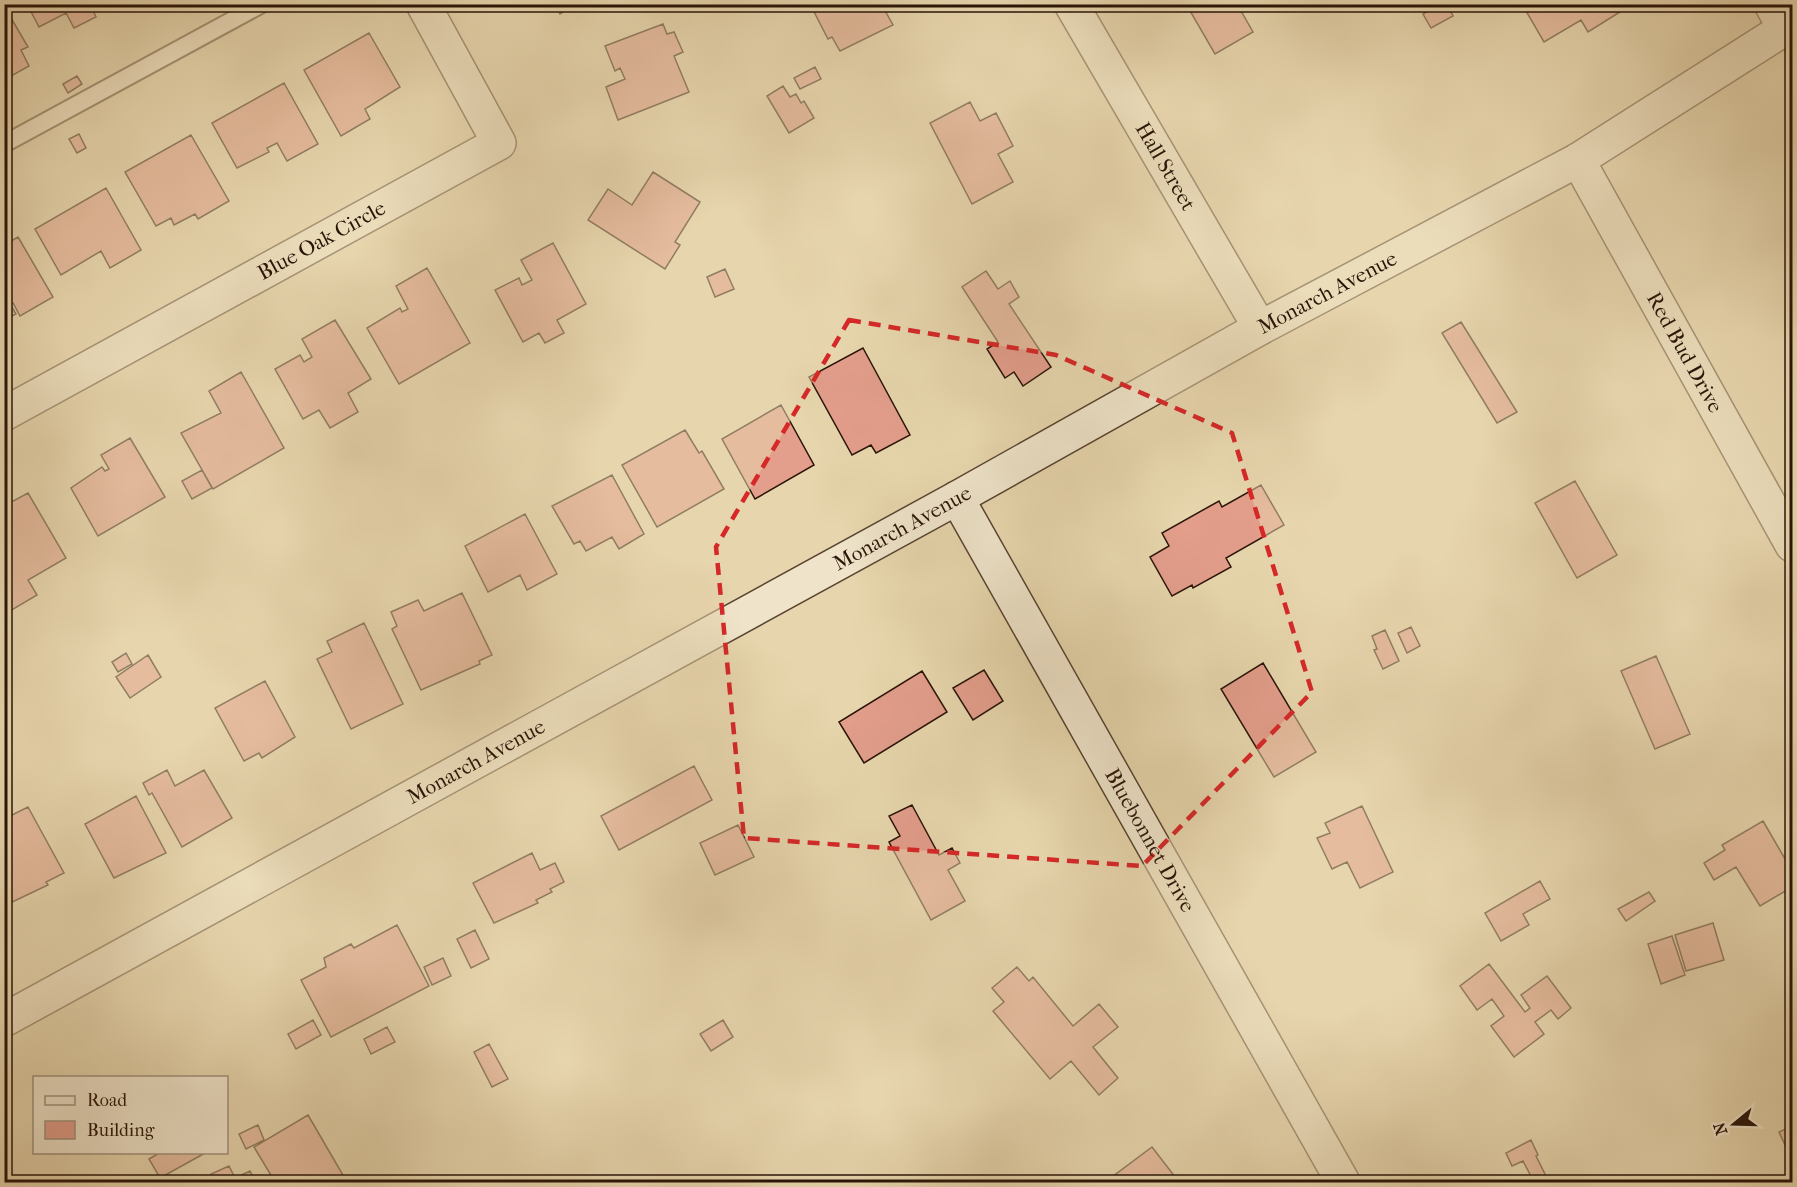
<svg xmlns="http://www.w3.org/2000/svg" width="1797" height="1187" viewBox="0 0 1797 1187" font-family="'IM FELL French Canon',serif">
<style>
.building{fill:#e39e8c;stroke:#291408;stroke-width:1.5}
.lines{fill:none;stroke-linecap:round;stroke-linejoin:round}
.service-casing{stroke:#584431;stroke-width:20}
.minor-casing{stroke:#584431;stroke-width:36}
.service{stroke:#efe4ca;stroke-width:16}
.minor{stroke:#efe4ca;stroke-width:33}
.marked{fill:none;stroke:#d62828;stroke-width:4.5;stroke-dasharray:12 8;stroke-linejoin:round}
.labels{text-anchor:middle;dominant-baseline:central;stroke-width:6;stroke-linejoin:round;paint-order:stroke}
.street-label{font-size:21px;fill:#291408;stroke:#efe4ca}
</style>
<rect width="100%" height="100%" fill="#e7d6ad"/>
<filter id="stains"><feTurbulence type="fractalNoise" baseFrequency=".00333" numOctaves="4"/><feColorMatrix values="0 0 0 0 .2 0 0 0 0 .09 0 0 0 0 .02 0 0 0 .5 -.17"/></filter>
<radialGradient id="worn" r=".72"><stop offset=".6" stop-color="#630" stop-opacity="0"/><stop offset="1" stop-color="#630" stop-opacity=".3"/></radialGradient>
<path class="building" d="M27,4H90L96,17L74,28L66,13L39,27Z
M555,4H576L560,14Z
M810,4H887L883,7L893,25L840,51L832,37L828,39Z
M1186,4H1237L1253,32L1215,54Z
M1439,4H1447L1453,16L1431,28L1423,14Z
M1522,4H1630L1631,5L1588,32L1581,20L1544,42Z
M4,6L28,47L21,50L29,66L4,80Z
M663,24L667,34L674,32L683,52L674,56L689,92L618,120L606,87L625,79L620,68L615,71L605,46Z
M369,33L400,87L365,109L370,119L341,136L304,70Z
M815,67L821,79L800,89L794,78Z
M77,76L82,84L68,93L63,84Z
M284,83L318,144L287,161L277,143L267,148L269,152L237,168L212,123Z
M783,86L790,97L796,94L801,103L804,101L814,118L789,133L767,96Z
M970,102L980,121L996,113L1013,146L998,154L1013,182L972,204L930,123Z
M79,134L86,148L77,153L69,139Z
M191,135L229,201L198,219L195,214L174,225L171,218L156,226L125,172Z
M653,172L700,202L675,242L680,245L665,269L588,220L608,189L632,205Z
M106,188L141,250L110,268L101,251L61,275L35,229Z
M18,237L53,297L20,316L13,303L10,304L16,314L4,320V245Z
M553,243L586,304L557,320L564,333L545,343L539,333L523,342L495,290L519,278L522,285L532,280L521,260Z
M427,268L470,343L399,384L367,328L400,308L402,312L408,309L396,286Z
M725,269L734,289L715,297L707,277Z
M986,271L998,289L1010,281L1019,297L1009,304L1051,367L1023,386L1014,372L1005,378L987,349L998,342L962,287Z
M335,320L371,379L348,393L358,412L330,428L319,410L303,419L275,369L300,355L304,362L312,357L302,339Z
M1461,322L1517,412L1497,423L1442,333Z
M863,348L910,435L876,453L871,445L852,455L809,377Z
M241,372L284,448L213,489L181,433L221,413L209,391Z
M781,405L814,465L755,499L722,439Z
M685,430L699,453L702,451L724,489L657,527L622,465Z
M130,438L165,497L98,536L71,488L102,467L105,471L109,469L101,455Z
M202,470L212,488L192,499L182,481Z
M612,475L644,534L619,549L612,537L586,551L580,541L574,544L552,506Z
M1575,481L1617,555L1577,578L1535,503Z
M1261,485L1284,525L1226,558L1231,567L1193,588L1192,585L1172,596L1150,557L1169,546L1162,533L1219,501L1222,507Z
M28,493L66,558L28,580L37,595L10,611L4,601V533L8,531L4,525V506Z
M525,514L557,574L527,590L520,575L488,592L465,546Z
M462,593L492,655L479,661L480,664L421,690L392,629L397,626L391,612L418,600L424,611Z
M364,623L403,704L351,729L317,659L332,652L327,641Z
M1411,627L1420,646L1407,653L1398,633Z
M1385,630L1399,661L1383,669L1374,650L1377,649L1372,636Z
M126,653L132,664L118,672L112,662Z
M148,655L161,677L130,698L116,677Z
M1656,656L1690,734L1655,749L1621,671Z
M1263,663L1316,752L1274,777L1221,689Z
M984,670L1003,701L973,720L953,688Z
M922,671L947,712L864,763L839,722Z
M265,681L295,737L262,758L259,753L244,761L215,708Z
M694,766L712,800L619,850L601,816Z
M167,770L175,786L204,770L232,818L182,847L152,793L149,795L143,783Z
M136,796L166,853L114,878L85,824Z
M912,805L939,855L952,848L960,863L948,870L965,901L931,920L889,842L900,836L889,816Z
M1362,806L1393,872L1360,888L1347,862L1332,869L1317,838L1330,833L1325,823Z
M28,807L64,873L46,882L48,885L8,904L4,898V819Z
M1763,821L1792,871V887L1760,906L1736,867L1714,880L1704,863L1725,850L1722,845Z
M738,825L754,857L715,875L700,843Z
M532,853L540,870L555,863L564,882L550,889L552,892L536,900L538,903L494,923L473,883Z
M1540,881L1550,899L1523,914L1529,925L1501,941L1485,913Z
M1649,892L1655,901L1626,921L1618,909Z
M1713,923L1724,960L1686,971L1675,935Z
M397,925L429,986L331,1037L301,980L326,967L324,958L351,944L354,948Z
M475,930L489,959L471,968L457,939Z
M1672,936L1685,975L1661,984L1648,944Z
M443,958L451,976L432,985L424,967Z
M1489,964L1525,1012L1530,1008L1521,995L1547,976L1571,1008L1558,1019L1551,1010L1535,1022L1544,1034L1514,1057L1491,1026L1504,1016L1492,999L1477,1010L1460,986Z
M1017,967L1029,981L1033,977L1073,1026L1099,1004L1118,1027L1093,1047L1118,1078L1099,1095L1071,1061L1050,1079L993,1011L1004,1002L992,988Z
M313,1020L321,1035L296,1049L288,1034Z
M723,1020L733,1037L711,1051L700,1034Z
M387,1027L395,1042L371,1054L364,1039Z
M489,1044L508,1079L492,1087L474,1052Z
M308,1115L347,1182H275L254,1147Z
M258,1125L264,1140L246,1149L239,1134Z
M1792,1126V1160L1779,1132Z
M1531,1140L1538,1155L1536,1156L1549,1182H1534L1523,1161L1512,1166L1506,1153Z
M1152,1147L1179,1182H1116L1112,1177Z
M161,1152H207L160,1178L149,1159Z
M229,1166L237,1182H215L211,1174Z
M250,1171L256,1182H243L239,1176Z"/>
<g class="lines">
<g class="service-casing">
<path id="service" d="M4,144L262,4"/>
</g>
<g class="minor-casing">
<g id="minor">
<path id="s1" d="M1071,4L1260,328"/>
<path d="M1771,4L1784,28"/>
<path id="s2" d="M1578,160L1792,545"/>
<path id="s3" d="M4,414L499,143L423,4"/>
<path id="s4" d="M957,498L1343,1182"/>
<path id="s5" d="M4,1020L957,498L1260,328L1578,160L1792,24"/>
</g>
</g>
<use href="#service" class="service"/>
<use href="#minor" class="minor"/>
</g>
<path d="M0 0H1797V1187H0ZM849,320L1056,355L1232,433L1312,692L1142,866L744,838L716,547Z" fill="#e7d6ad" fill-opacity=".55" fill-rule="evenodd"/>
<path class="marked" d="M849,320L1056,355L1232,433L1312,692L1142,866L744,838L716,547Z"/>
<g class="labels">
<g class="street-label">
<text stroke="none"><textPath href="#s1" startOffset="188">Hall Street</textPath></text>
<text stroke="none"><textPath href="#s3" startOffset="362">Blue Oak Circle</textPath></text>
<text stroke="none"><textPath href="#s5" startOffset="1510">Monarch Avenue</textPath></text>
<text stroke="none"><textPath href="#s2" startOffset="220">Red Bud Drive</textPath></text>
<text stroke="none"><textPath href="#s5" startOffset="1024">Monarch Avenue</textPath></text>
<text stroke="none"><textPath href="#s5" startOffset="538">Monarch Avenue</textPath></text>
<text stroke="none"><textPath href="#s4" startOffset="393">Bluebonnet Drive</textPath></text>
</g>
</g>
<rect width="1797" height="1187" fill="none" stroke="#e7d6ad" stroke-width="24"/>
<rect x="6" y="6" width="1785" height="1175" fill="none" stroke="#291408" stroke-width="3"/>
<rect x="12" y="12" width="1773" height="1163" fill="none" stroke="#291408" stroke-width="1.5"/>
<rect x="33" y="1076" width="195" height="78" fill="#efe4ca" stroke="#a0917c" stroke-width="1.5"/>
<rect x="45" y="1096" width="30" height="9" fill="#efe4ca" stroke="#a0917c" stroke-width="1.5"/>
<text x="87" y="1106" font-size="18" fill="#291408">Road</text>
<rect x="45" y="1121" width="30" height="18" fill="#e39e8c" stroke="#a0917c" stroke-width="1.5"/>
<text x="87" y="1136" font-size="18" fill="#291408">Building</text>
<g transform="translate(1734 1124) rotate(251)" stroke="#efe4ca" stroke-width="4.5" paint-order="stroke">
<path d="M0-4.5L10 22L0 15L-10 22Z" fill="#291408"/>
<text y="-9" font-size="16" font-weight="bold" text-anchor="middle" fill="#291408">N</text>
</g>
<rect width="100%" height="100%" filter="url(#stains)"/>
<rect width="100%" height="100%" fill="url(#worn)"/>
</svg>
